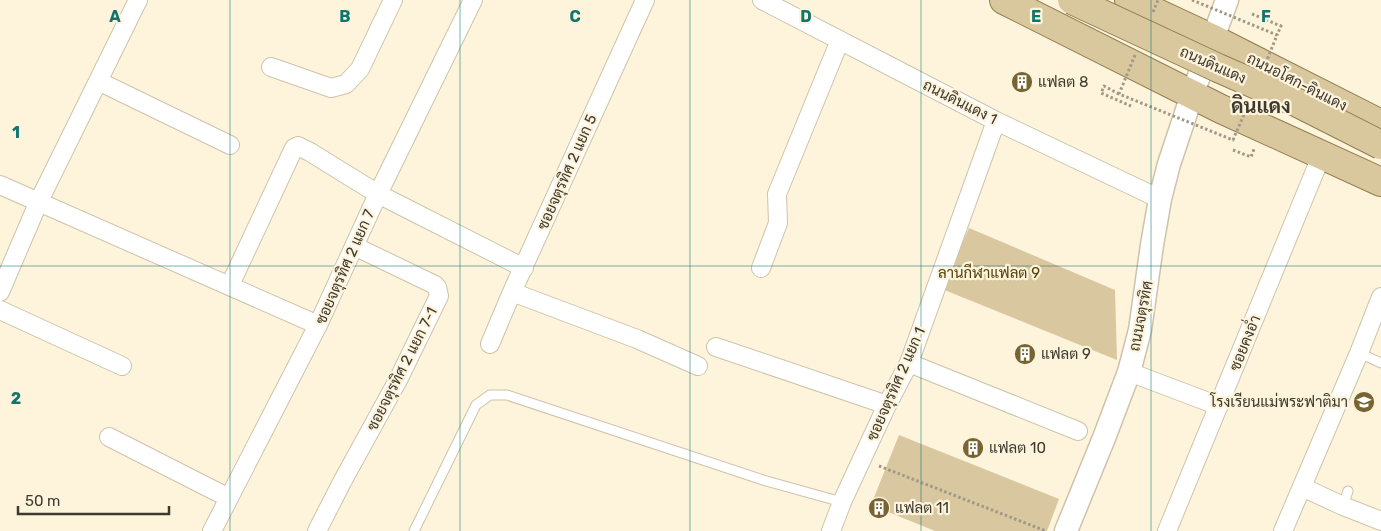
<svg xmlns="http://www.w3.org/2000/svg" width="1381" height="531" viewBox="0 0 1381 531" font-family="Rubik,Sarabun,sans-serif">
<style>
.green{fill:#d8c79f}
.lines{fill:none;stroke-linecap:round;stroke-linejoin:round}
.service-casing{stroke:#cdc3ab;stroke-width:11}
.minor-casing{stroke:#cdc3ab;stroke-width:20}
.tertiary-casing{stroke:#cdc3ab;stroke-width:25}
.primary-casing{stroke:#927e4d;stroke-width:30}
.path{stroke:#a09987;stroke-width:3;stroke-dasharray:2.5 2.5;stroke-linecap:butt}
.service{stroke:#fff;stroke-width:9}
.minor{stroke:#fff;stroke-width:18}
.tertiary{stroke:#fff;stroke-width:22}
.primary{stroke:#d9c89e;stroke-width:28}
.primary-bridge-casing{stroke:#927e4d;stroke-width:30;stroke-linecap:butt}
.path-bridge{stroke:#a09987;stroke-width:3;stroke-dasharray:2.5 2.5;stroke-linecap:butt}
.primary-bridge{stroke:#d9c89e;stroke-width:28}
.grid{fill:none;stroke:#0f766e;stroke-width:1;stroke-opacity:0.55}
.labels{text-anchor:middle;dominant-baseline:central;stroke-width:4.5;stroke-linejoin:round;paint-order:stroke}
.street-label{font-size:15px;fill:#3d392f;stroke:#fef4dc}
.poi-label{font-size:15px;fill:#3d392f;stroke:#fef4dc;text-anchor:start}
.park-label{font-size:15px;fill:#54410a;stroke:#fef4dc}
.district-label{font-size:20px;font-weight:bold;fill:#3d392f;stroke:#fef4dc}
.grid-label{font-size:16px;text-anchor:middle;font-weight:bold;fill:#0f766e;stroke:#fef4dc;stroke-width:4.5;stroke-linejoin:round;paint-order:stroke}
</style>
<rect width="100%" height="100%" fill="#fef4dc"/>
<path class="green" d="M969,228L1115,290L1117,360L942,289Z
M899,435L1059,499L1047,531H935L871,505Z"/>
<g class="lines">
<g class="service-casing">
<path id="service" d="M1359,353L1381,363
M1343,506L1348,491
M414,531L476,405L490,395H507L763,480L842,502"/>
</g>
<g class="minor-casing">
<path id="minor" d="M762,0L996,121L1160,199
M271,67L331,88L346,84L360,69L393,0
M98,81L230,145
M0,185L318,325
M761,268L778,223L777,194L840,40
M230,285L294,148L298,146L310,152L378,194L524,268
M0,292L39,201L138,0
M512,292L637,339L698,366
M0,310L122,366
M490,344L512,292L645,0
M716,347L887,405
M909,363L1078,431
M1129,372L1219,406
M109,437L229,498
M1302,487L1343,506L1381,521
M212,531L318,325L378,194L473,0
M317,531L342,482L398,380L439,296L437,287L435,285L354,246
M831,531L842,502L887,405L909,363L996,121
M1167,531L1322,154
M1283,531L1359,353L1381,297"/>
</g>
<g class="tertiary-casing">
<path id="tertiary" d="M1066,531L1104,438L1129,372L1140,330L1152,245L1160,199L1169,164L1192,95L1227,0"/>
</g>
<g class="primary-casing">
<path id="primary" d="M1004,0L1221,109L1381,182
M1129,0L1213,39L1381,124"/>
</g>
<path class="path" d="M1252,14L1281,26L1277,35
M1119,94L1104,86L1101,93L1131,106
M1233,150L1251,157L1254,149
M879,466L1046,531"/>
<use href="#service" class="service"/>
<use href="#minor" class="minor"/>
<use href="#tertiary" class="tertiary"/>
<use href="#primary" class="primary"/>
<g class="primary-bridge-casing">
<path id="primary-bridge" d="M1072,0L1218,68L1298,103L1381,145"/>
</g>
<path class="path-bridge" d="M1192,0L1277,35L1265,65
M1153,12L1158,0
M1135,55L1119,94L1233,140L1248,105"/>
<use href="#primary-bridge" class="primary-bridge"/>
</g>
<path class="grid" d="M230,0V531M460,0V531M690,0V531M921,0V531M1151,0V531M0,266H1381"/>
<defs>
<g id="building-disc" transform="scale(1.125)"><circle r="9.5" fill="#786433" stroke="#fef4dc"/><path d="M-4-6H4V6H1V3H-1V6H-4ZM-2.5-4.3h1.7v1.8h-1.7ZM.8-4.3h1.7v1.8H.8ZM-2.5-1h1.7V.8h-1.7ZM.8-1h1.7V.8H.8Z" fill="#fff"/></g>
<g id="school-disc" transform="scale(1.125)"><circle r="9.5" fill="#786433" stroke="#fef4dc"/><path d="M0-5L7-2L0 1L-7-2ZM-4 1L0 2.5L4 1V4Q0 6-4 4Z" fill="#fff"/></g>
</defs>
<g fill-rule="evenodd">
<use href="#building-disc" x="1022" y="82"/>
<use href="#building-disc" x="1025" y="354"/>
<use href="#school-disc" x="1364" y="402"/>
<use href="#building-disc" x="973" y="448"/>
<use href="#building-disc" x="879" y="508"/>
</g>
<g class="labels">
<g class="street-label">
<text transform="translate(1213 65) rotate(24)">ถนนดินแดง</text>
<text transform="translate(1297 82) rotate(27)">ถนนอโศก-ดินแดง</text>
<text transform="translate(960 102) rotate(27)">ถนนดินแดง 1</text>
<text transform="translate(567 172) rotate(-66)">ซอยจตุรทิศ 2 แยก 5</text>
<text transform="translate(345 267) rotate(-66)">ซอยจตุรทิศ 2 แยก 7</text>
<text transform="translate(1141 316) rotate(-79)">ถนนจตุรทิศ</text>
<text transform="translate(1245 343) rotate(-68)">ซอยคงอ่ำ</text>
<text transform="translate(402 369) rotate(-63)">ซอยจตุรทิศ 2 แยก 7-1</text>
<text transform="translate(896 384) rotate(-66)">ซอยจตุรทิศ 2 แยก 1</text>
</g>
<g class="poi-label">
<text x="1038" y="82">แฟลต 8</text>
<text x="1041" y="354">แฟลต 9</text>
<text x="1348" y="402" text-anchor="end">โรงเรียนแม่พระฟาติมา</text>
<text x="989" y="448">แฟลต 10</text>
<text x="895" y="508">แฟลต 11</text>
</g>
<g class="park-label">
<text x="989" y="273">ลานกีฬาแฟลต 9</text>
</g>
<g class="district-label">
<text x="1261" y="106">ดินแดง</text>
</g>
</g>
<g class="grid-label">
<text x="115" y="22">A</text>
<text x="345" y="22">B</text>
<text x="575" y="22">C</text>
<text x="806" y="22">D</text>
<text x="1036" y="22">E</text>
<text x="1266" y="22">F</text>
<text x="16" y="138">1</text>
<text x="16" y="404">2</text>
</g>
<path d="M18 506v8h151v-8" fill="none" stroke="#3d392f" stroke-width="2.5"/>
<text x="25" y="506" font-size="15" fill="#3d392f" stroke="#fef4dc" stroke-width="4" paint-order="stroke">50 m</text>
</svg>
